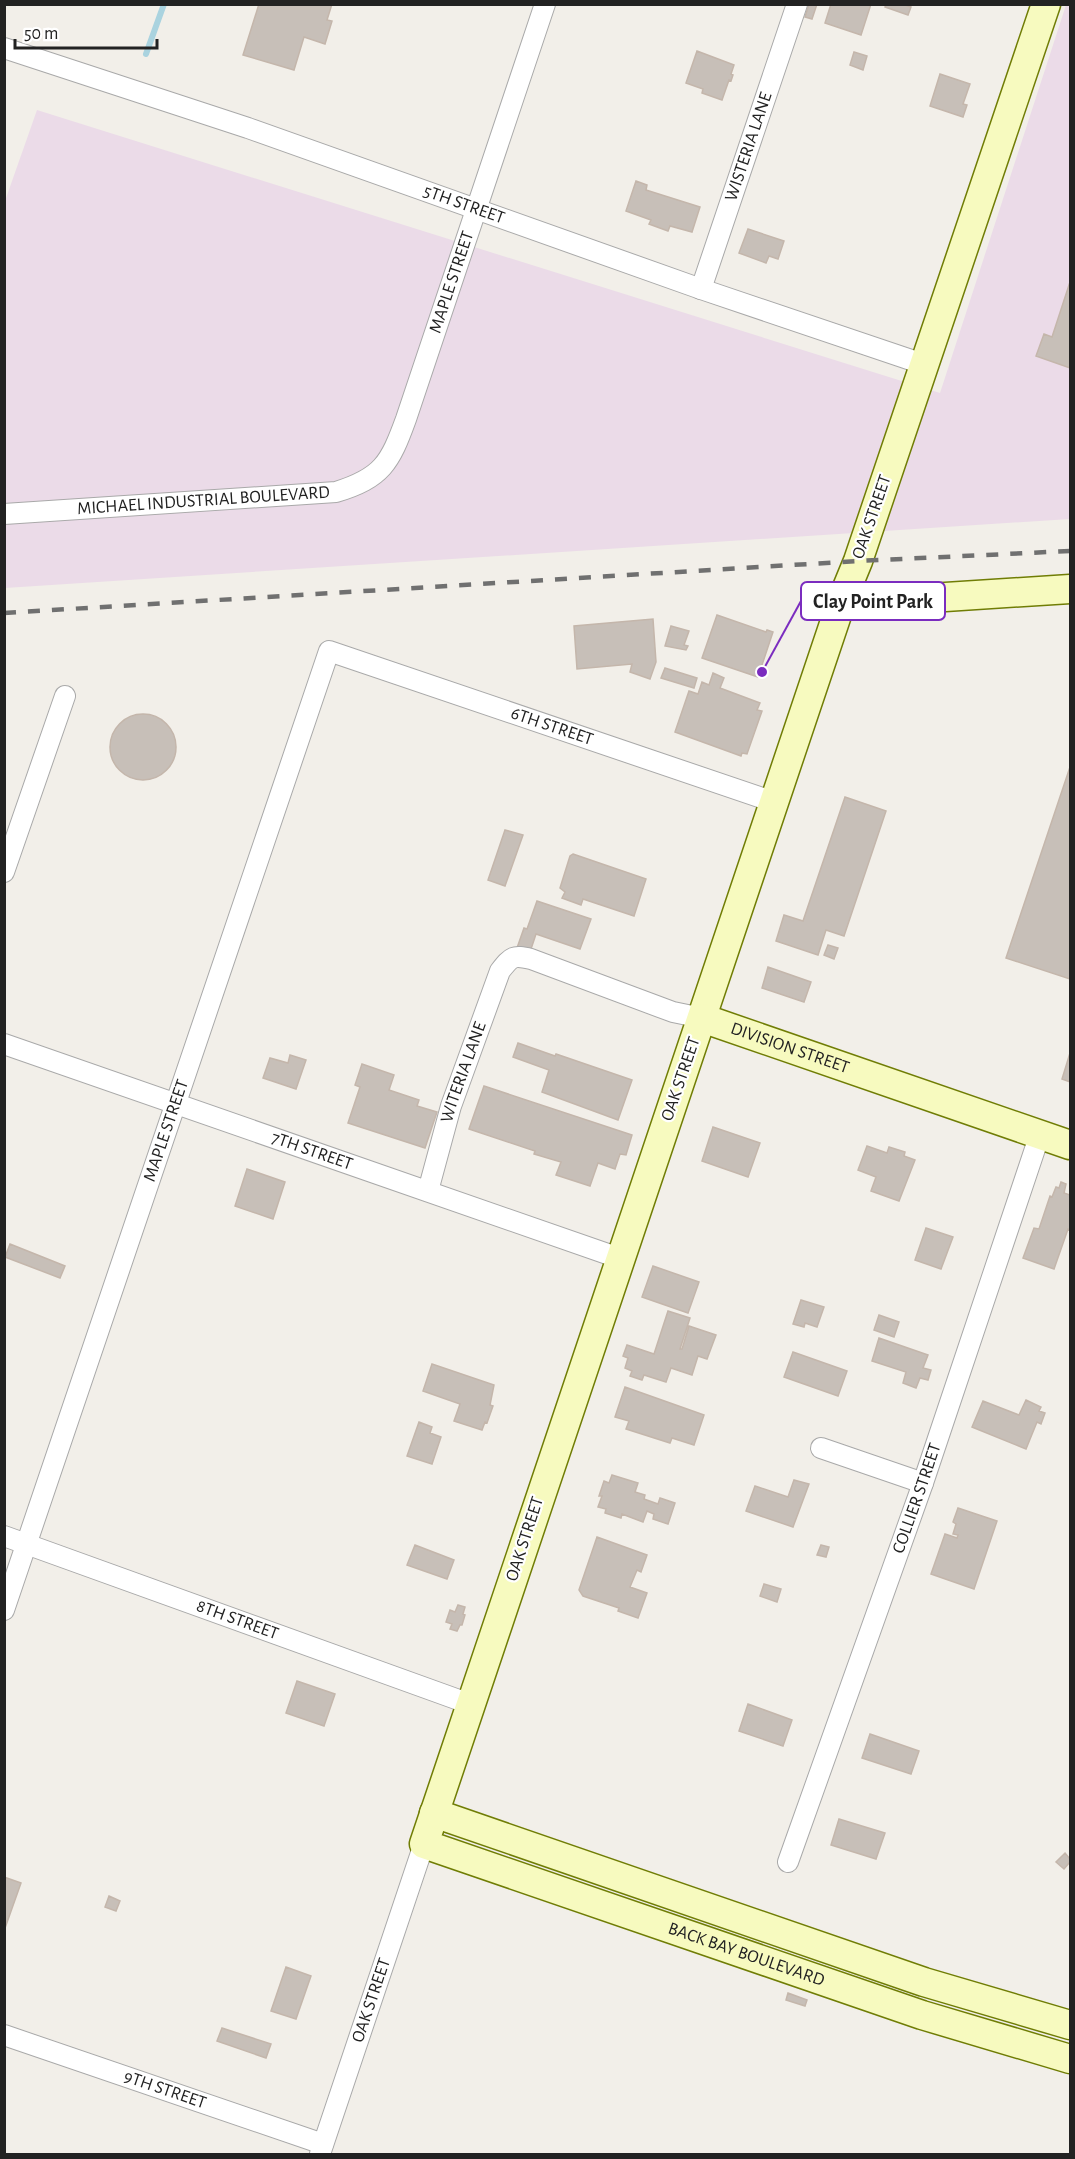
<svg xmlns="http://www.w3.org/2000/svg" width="1075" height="2159" viewBox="0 0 1075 2159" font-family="'Alegreya Sans',sans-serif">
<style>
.industrial{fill:#ebdbe8}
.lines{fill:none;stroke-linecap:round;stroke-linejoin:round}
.stream{stroke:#aad3df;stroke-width:6}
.building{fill:#c7bfb8;stroke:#c4b6ab;stroke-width:1.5}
.street-casing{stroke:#a9a9a9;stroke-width:22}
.secondary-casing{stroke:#707d05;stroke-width:31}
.street{stroke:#fff;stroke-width:20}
.secondary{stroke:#f7fabf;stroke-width:28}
.rail{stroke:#707070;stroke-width:4.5;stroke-dasharray:12 12;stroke-linecap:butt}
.labels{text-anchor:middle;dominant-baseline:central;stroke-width:4.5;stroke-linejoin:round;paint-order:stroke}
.street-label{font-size:18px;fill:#222;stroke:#fff}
.leader{fill:none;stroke:#7b2cbf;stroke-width:2}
.callout-dot{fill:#7b2cbf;stroke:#fff;stroke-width:2}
.callout{fill:#fff;stroke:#7b2cbf;stroke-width:2}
.callout-label{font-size:20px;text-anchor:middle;font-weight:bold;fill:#222}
</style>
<rect width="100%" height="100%" fill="#f2efe9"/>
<path class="industrial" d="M1066,5H1070V519L5,588V201L37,110L940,393Z"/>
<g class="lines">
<path class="stream" d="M146,54L164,4"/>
</g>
<path class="building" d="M259,4H332L327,20L332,21L325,44L304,37L294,70L243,55Z
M809,4H817L812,19L805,17Z
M831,4H871L861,35L825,23Z
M886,4H902L911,7L908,15L885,7Z
M697,51L734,65L731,74L733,75L731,81L729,80L722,100L702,93L703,89L686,83Z
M854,52L867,56L863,70L850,65Z
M940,74L970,84L963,104L967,105L963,117L930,106Z
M636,181L647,185L646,190L700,207L692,232L670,226L668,231L649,224L651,220L626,211Z
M748,229L784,241L778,259L769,256L766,263L739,253Z
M1070,282V368L1036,356L1044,334L1052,337Z
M717,615L766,632L767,630L773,632L758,677L702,658Z
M653,619L656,662L650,679L630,672L632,664L577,669L574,626Z
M671,626L689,631L684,645L688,646L686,650L665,646Z
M665,668L697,678L694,688L661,678Z
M713,673L724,678L720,688L760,703L757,710L762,711L747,754L742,753L741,756L675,732L689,691L698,694L702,682L709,685Z
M110 747a33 33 0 1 1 66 0a33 33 0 1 1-66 0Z
M1070,767V979L1006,958Z
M845,797L886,811L844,936L826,930L818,955L776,941L784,915L803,921Z
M505,830L523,835L505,886L488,880Z
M573,854L646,879L634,916L583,899L581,905L562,898L565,892L560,888L570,856Z
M537,901L591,919L580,949L536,934L530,952L517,948L524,928L527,929Z
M828,945L838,948L834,959L824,955Z
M768,967L811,982L804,1002L762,988Z
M518,1043L555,1056L556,1054L632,1080L618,1120L542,1092L549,1070L513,1057Z
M1070,1053V1082L1062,1079Z
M290,1055L306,1060L296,1089L263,1078L270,1058L288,1063Z
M362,1064L394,1075L389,1090L419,1100L417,1106L437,1112L425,1148L348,1123L360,1087L355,1085Z
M484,1086L632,1135L626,1155L620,1154L615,1169L598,1163L590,1186L556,1175L561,1162L534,1154L535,1151L469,1129Z
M713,1127L760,1143L748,1177L702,1161Z
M867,1146L887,1153L889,1147L905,1152L904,1156L915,1160L899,1201L871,1191L876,1177L858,1170Z
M247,1169L285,1182L273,1219L235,1206Z
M1061,1182L1066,1184L1064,1193L1070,1195V1230L1068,1229L1054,1269L1023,1258L1034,1228L1039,1229L1050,1196L1052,1197L1056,1187L1059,1188Z
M926,1228L953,1237L941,1269L915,1260Z
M10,1244L65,1266L60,1278L5,1257Z
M653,1266L699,1282L688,1313L642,1297Z
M801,1300L824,1307L817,1327L805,1323L804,1327L793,1324Z
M668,1311L690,1318L680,1349H682L689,1326L716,1335L707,1359L698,1356L692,1375L671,1368L666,1382L644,1375L642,1380L630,1376L632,1371L625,1368L628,1358L623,1356L627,1345L654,1354Z
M879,1315L899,1322L894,1337L874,1330Z
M879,1338L928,1355L923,1368L931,1370L928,1380L920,1378L916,1388L903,1383L906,1372L872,1361Z
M793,1352L847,1371L838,1396L784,1377Z
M432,1364L494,1385L490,1405L493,1406L487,1423L485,1422L482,1430L454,1421L460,1404L423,1391Z
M625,1387L704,1415L694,1445L672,1438L670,1443L626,1429L629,1421L615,1417Z
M1026,1400L1041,1407L1039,1411L1045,1413L1041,1424L1037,1422L1026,1449L972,1427L983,1401L1019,1415Z
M419,1422L432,1427L430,1433L441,1437L432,1464L407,1456Z
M612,1475L638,1483L635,1492L645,1495L644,1499L658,1504L660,1498L675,1503L668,1524L653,1519L654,1514L647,1511L643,1522L622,1514L621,1518L605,1513L606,1509L598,1507L602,1496H599L604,1481L609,1483Z
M794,1480L809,1484L793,1527L746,1511L755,1486L788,1497Z
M958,1508L997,1521L974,1589L931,1574L945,1534L957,1538L958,1535L953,1534L956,1524L953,1522Z
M597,1537L647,1555L641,1572L637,1570L630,1587L647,1593L638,1618L618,1611L619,1608L583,1596L579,1590Z
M415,1545L454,1560L447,1579L407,1565Z
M821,1545L829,1547L826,1557L817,1555Z
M764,1584L781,1589L777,1602L760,1596Z
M458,1605L465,1607L463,1614L465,1615L462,1625H460L457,1631L450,1629L452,1624L446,1622L450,1610L455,1612Z
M297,1681L335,1694L324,1726L286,1713Z
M748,1704L792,1720L783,1746L739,1731Z
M870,1734L919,1751L911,1774L862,1758Z
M839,1819L885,1833L876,1859L831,1845Z
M1065,1853L1070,1859V1862L1064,1869L1056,1862Z
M4,1877L21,1883L4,1931Z
M109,1896L120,1901L116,1911L105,1907Z
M286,1967L311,1976L296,2019L271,2011Z
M788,1993L807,2000L805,2006L786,2000Z
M222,2028L271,2044L266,2058L217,2041Z"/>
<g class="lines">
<g class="street-casing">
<g id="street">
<path id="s1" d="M4,48L248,128L701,289L923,364"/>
<path id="s2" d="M701,289L797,4"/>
<path id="s3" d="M4,514L336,492C382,478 390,463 406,419L545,4"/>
<path d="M4,872L65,696"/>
<path id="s4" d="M4,1044L619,1258"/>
<path id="s5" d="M428,1191L451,1106L500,971C512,956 513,955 531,959L673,1012L702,1018"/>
<path d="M821,1448L923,1483"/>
<path id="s6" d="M4,1536L470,1704"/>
<path id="s7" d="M4,1610L329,651L774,802"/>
<path id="s8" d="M788,1862L923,1483L1040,1134"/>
<path id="s9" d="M4,2035L323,2144"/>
<path id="s10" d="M320,2154L424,1844"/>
</g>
</g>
<g class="secondary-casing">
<g id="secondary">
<path id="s11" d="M1046,4L858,561L842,600L424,1844L922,2015L1070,2059"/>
<path d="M842,600L930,598L1070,589"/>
<path id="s12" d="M702,1018L1070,1145"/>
<path d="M434,1813L924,1982L1070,2025"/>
</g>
</g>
<use href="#street" class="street"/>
<use href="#secondary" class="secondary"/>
<path class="rail" d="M4,613L858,561L1070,551"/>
</g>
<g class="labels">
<g class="street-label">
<text stroke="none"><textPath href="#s2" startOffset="150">WISTERIA LANE</textPath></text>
<text stroke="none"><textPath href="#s1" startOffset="486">5TH STREET</textPath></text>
<text stroke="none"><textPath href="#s3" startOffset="584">MAPLE STREET</textPath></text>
<text stroke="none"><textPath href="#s3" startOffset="200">MICHAEL INDUSTRIAL BOULEVARD</textPath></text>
<text transform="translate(872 517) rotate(-71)">OAK STREET</text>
<text stroke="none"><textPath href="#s7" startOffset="1248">6TH STREET</textPath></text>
<text stroke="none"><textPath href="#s12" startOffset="93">DIVISION STREET</textPath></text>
<text stroke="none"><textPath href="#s5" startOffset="124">WITERIA LANE</textPath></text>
<text transform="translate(681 1079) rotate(-71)">OAK STREET</text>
<text stroke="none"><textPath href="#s7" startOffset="506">MAPLE STREET</textPath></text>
<text stroke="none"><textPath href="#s4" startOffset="326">7TH STREET</textPath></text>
<text stroke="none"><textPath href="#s8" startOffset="386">COLLIER STREET</textPath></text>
<text transform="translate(525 1539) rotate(-72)">OAK STREET</text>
<text stroke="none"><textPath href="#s6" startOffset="248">8TH STREET</textPath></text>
<text stroke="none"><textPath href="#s11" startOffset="2283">BACK BAY BOULEVARD</textPath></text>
<text stroke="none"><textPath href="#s10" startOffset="162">OAK STREET</textPath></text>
<text stroke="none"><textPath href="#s9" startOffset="170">9TH STREET</textPath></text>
</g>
</g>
<path class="leader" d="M762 672L801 601"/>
<circle class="callout-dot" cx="762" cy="672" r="6"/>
<rect class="callout" x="801" y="582" width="144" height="38" rx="6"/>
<g class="callout-label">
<text x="873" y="608">Clay Point Park</text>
</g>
<rect width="1075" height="2159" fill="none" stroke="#222222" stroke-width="12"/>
<path d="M15 39v9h142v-9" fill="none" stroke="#222222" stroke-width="3"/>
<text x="24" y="39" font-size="18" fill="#222222" stroke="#ffffff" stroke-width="4.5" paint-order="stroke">50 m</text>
</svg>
